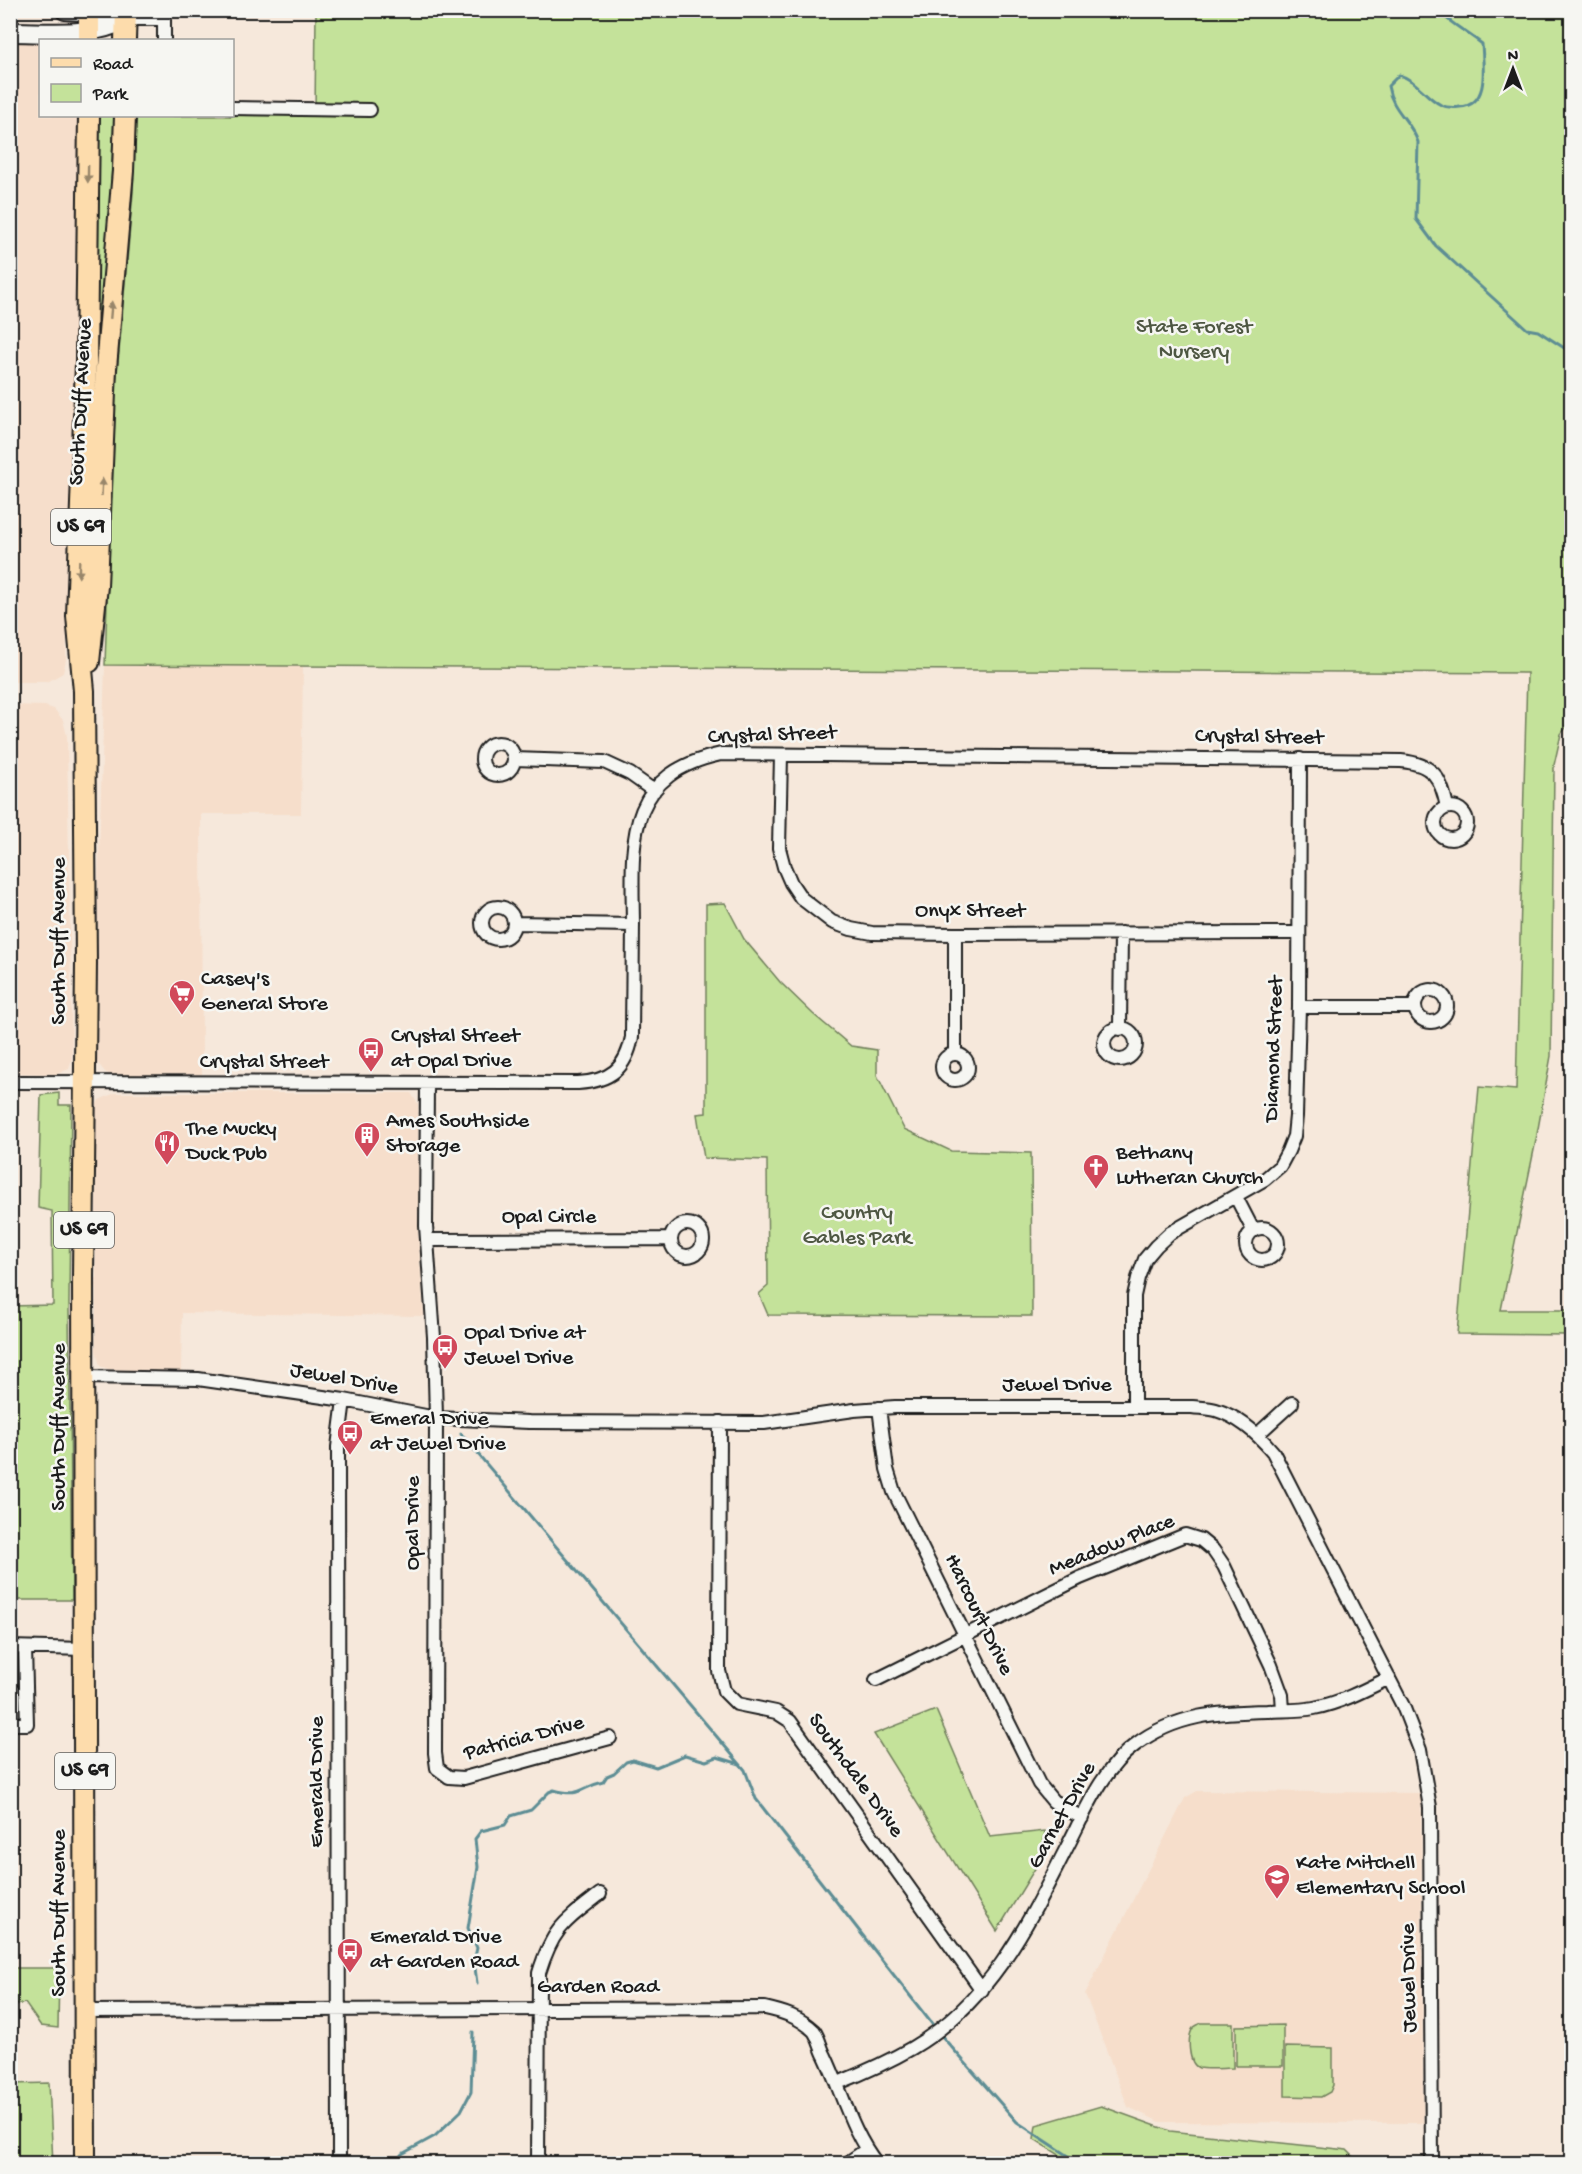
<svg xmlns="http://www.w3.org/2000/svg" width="1582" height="2174" viewBox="0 0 1582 2174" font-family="'Gochi Hand',sans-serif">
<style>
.built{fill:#f6decb}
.green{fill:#c4e29a;stroke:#707f5b;stroke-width:1.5}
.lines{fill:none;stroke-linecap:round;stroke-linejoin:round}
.stream{stroke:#5d8d94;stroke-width:3}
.street-casing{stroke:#1c1c1c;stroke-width:16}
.secondary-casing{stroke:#1c1c1c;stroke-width:22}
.primary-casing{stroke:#1c1c1c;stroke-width:24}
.street{stroke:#f6f6f2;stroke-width:12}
.secondary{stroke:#f6f6f2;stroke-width:18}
.primary{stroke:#fddcac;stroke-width:20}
.oneway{fill:#98866b}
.labels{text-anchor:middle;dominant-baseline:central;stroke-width:5;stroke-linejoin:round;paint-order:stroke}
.shield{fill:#f6f6f2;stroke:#5d5d5c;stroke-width:1.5}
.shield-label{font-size:21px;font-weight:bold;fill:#1c1c1c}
.park-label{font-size:22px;fill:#4e5742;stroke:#f6f6f2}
.street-label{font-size:22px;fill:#1c1c1c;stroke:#f6f6f2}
.poi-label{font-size:22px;fill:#1c1c1c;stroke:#f6f6f2;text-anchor:start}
</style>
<rect width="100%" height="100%" fill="#f6e8db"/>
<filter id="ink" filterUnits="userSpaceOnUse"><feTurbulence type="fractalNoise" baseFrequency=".0167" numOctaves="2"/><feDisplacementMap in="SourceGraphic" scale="12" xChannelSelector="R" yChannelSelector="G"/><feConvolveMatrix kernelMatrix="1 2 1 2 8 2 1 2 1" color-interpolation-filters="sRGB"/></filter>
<g filter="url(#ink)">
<path class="built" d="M11,37L40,40V116H80L76,220L75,419L66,659L63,673L49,681L41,682H11Z
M105,665L303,666L301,814H201L202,1074L111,1075L105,1072L97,1062L98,887Z
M11,705L45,706L54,709L63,720L67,736L72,1058L69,1069L57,1074L11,1073Z
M115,1093H411L418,1104V1232L424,1316L182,1313L181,1372L108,1369L100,1366L96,1350V1106L99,1100Z
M1197,1791L1421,1793L1423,2123L1160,2122L1128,2107L1085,1994L1185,1798Z"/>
<path class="green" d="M316,11H1571V721L1561,734L1554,765L1551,1056L1536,1140L1501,1310H1571V1335L1457,1334L1479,1087L1516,1090L1527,673L105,665L113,419L133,193L136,116H232L233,113L315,115Z
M97,116H114L107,278L97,377H92Z
M725,903L744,939L780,982L813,1014L851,1046L877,1050V1075L904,1129L951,1151L1031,1153L1032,1316L768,1315L759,1294L768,1286L767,1160L704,1158L697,1114L706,1113V904Z
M59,1093V1105H71L69,1305L72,1600H11V1306L53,1305L52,1211L38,1208L41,1095Z
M936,1710L990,1837L1045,1831L1042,1857L997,1931L874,1734Z
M11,1968H59L58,2028L41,2026L25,2003L11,2006Z
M1201,2023H1233V2068C1223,2068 1209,2070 1199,2068C1188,2064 1187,2037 1193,2028C1195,2026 1198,2025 1201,2023Z
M1283,2025V2066H1236V2026Z
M1285,2047L1333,2048V2085L1330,2092L1321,2097L1285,2096Z
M49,2083L53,2163H11V2084Z
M1101,2106L1170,2131L1347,2150L1360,2163H1072L1034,2139L1036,2125Z"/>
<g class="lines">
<path class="stream" d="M1437,10C1451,24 1467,32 1482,44C1483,66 1490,105 1460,107C1453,108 1447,108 1441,105C1425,97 1417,80 1399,75L1388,86C1392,111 1410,119 1418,142L1416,219L1436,246L1527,329L1538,331L1572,353
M461,1434L745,1770L756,1799L936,2029
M477,1983L474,1961L477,1948L468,1928L478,1867L475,1839L481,1831L505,1825L511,1816L531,1810L549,1792L554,1790C582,1798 580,1787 603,1782L607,1776L614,1773L626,1762L633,1760L656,1767L685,1755L706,1761L717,1757L740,1764
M940,2034L1017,2122L1081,2164
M394,2164L402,2154L435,2136L461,2111L471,2092L473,2032"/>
<g class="street-casing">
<path id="street" d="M126,19H164
M164,40V12
M232,108L370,110
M482 759a16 16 0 1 1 32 0a16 16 0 1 1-32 0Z
M781,755L779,848L784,867L791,883L801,898L832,922L851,929L872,933L955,934L1298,933
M514,759L604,762L630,774L654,791
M1435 823a16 16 0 1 1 32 0a16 16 0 1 1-32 0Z
M482 923a16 16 0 1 1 32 0a16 16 0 1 1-32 0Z
M514,923L633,925
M1415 1006a16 16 0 1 1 32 0a16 16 0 1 1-32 0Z
M1299,1007H1415
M1104 1044a16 16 0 1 1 32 0a16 16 0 1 1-32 0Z
M1120,1029L1121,933
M955,1053V934
M942 1067a13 13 0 1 1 26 0a13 13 0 1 1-26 0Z
M10,1082L578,1083C610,1081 626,1069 632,1037C632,999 633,961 633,923C632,842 624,775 721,754L1401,761C1433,764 1441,777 1447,807
M427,1084L426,1226L434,1337L436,1418L435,1753L437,1768L449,1777L464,1778L610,1738
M1236,1197L1253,1230
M671 1240a16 16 0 1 1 32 0a16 16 0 1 1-32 0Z
M1246 1244a16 16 0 1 1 32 0a16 16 0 1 1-32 0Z
M427,1240L671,1239
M84,1377L198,1379L344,1400L436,1418L529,1422L764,1423L854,1410L895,1407H1192C1200,1408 1209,1408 1216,1410C1239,1417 1258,1434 1273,1452L1403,1706L1420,1750L1430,1807L1432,2164
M1134,1407V1296L1138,1278L1145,1259L1156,1246L1170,1233L1265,1179L1280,1166L1288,1151L1294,1136L1296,1116L1299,1007L1300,759
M879,1408L887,1469L894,1492L1039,1784L1053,1801L1082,1818
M720,1422L719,1671L724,1691L737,1704L776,1712L790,1721L982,1990
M1258,1434L1292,1403
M10,1647L85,1649
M876,1680L1080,1578L1185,1535L1201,1540L1213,1550L1224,1566L1271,1665L1282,1695L1283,1710
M10,1724H27L25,1648
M85,2011L765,2008C783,2012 800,2017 814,2031C819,2038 821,2049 825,2056C842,2092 852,2133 877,2164
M838,2083C863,2073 888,2062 912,2048C989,2003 1026,1928 1065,1851C1084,1815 1101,1770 1135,1745C1176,1714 1219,1712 1268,1711C1283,1710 1299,1711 1314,1708C1340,1703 1365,1690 1389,1678
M339,2164L338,1447L344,1400
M538,2164L539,1973C553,1928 564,1922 600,1894
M846,2164L866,2150"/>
</g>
<g class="secondary-casing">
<path id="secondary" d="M65,10L100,12L126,19
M10,32C49,32 91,38 126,19"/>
</g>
<g class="primary-casing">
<path id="primary" d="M89,40V10
M125,40L126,10
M89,662L97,586L106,368L123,171L125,116
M85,2164L83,1277L86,962L84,691L77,616L86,363L89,116"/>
</g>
<use href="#street" class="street"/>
<use href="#secondary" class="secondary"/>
<use href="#primary" class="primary"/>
</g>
<defs><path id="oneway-solid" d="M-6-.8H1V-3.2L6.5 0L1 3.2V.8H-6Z" transform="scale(1.5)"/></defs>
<g class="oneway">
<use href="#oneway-solid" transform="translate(88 174) rotate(91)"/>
<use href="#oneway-solid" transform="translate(111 310) rotate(-85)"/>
<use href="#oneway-solid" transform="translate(102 487) rotate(-87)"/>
<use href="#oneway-solid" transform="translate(79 569) rotate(92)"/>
</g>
</g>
<defs>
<g id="supermarket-pin" transform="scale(1.35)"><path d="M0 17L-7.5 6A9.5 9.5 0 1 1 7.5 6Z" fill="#d1495b" stroke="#f6f6f2"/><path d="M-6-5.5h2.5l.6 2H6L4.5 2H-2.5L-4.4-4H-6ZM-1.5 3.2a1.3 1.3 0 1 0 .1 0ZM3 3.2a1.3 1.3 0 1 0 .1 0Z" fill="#fff"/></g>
<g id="bus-pin" transform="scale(1.35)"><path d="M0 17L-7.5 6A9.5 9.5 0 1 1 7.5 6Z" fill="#d1495b" stroke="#f6f6f2"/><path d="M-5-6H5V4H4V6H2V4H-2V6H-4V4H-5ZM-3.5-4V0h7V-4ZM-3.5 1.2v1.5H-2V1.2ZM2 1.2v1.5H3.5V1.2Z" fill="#fff"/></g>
<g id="building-pin" transform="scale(1.35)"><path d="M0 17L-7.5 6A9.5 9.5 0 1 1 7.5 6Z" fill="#d1495b" stroke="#f6f6f2"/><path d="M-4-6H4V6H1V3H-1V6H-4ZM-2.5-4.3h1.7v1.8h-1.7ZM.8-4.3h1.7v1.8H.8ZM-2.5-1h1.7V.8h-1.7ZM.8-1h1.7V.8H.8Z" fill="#fff"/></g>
<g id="restaurant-pin" transform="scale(1.35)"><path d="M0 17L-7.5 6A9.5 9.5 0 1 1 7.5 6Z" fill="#d1495b" stroke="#f6f6f2"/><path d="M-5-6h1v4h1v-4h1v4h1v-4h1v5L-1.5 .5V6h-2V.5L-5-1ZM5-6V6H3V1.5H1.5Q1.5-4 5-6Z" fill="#fff"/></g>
<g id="church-pin" transform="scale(1.35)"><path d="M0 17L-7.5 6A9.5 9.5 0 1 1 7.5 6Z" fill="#d1495b" stroke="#f6f6f2"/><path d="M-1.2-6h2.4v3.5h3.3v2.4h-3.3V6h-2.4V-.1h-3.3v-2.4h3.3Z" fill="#fff"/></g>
<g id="school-pin" transform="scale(1.35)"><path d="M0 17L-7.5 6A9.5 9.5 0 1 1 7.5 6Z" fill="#d1495b" stroke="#f6f6f2"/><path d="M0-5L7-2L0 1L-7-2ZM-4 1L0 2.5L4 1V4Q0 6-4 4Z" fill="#fff"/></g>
</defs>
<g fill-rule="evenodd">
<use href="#supermarket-pin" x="182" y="993"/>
<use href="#bus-pin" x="371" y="1050"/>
<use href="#building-pin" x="367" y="1135"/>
<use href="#restaurant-pin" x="167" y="1143"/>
<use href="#church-pin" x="1096" y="1167"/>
<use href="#bus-pin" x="445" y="1347"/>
<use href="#bus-pin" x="350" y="1433"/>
<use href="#school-pin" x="1277" y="1877"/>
<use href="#bus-pin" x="350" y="1951"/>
</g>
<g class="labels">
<g class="shield">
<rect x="51" y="509" width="60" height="36" rx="4.5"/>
<rect x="54" y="1212" width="60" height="36" rx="4.5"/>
<rect x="55" y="1753" width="60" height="36" rx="4.5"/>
</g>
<g class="shield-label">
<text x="81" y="527">US 69</text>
<text x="84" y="1230">US 69</text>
<text x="85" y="1771">US 69</text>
</g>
<g class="park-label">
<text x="1194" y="328">State Forest<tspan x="1194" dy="25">Nursery</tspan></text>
<text x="857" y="1214">Country<tspan x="857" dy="25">Gables Park</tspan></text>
</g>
<g class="street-label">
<text transform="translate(82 402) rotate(-87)">South Duff Avenue</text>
<text transform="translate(772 736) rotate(-2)">Crystal Street</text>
<text transform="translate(1259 738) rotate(1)">Crystal Street</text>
<text x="970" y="912">Onyx Street</text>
<text transform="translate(60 941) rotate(-90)">South Duff Avenue</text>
<text transform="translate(1275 1049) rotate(-88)">Diamond Street</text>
<text x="264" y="1063">Crystal Street</text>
<text x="549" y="1218">Opal Circle</text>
<text transform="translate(344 1380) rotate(10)">Jewel Drive</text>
<text x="1057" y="1386">Jewel Drive</text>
<text transform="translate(60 1427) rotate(-90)">South Duff Avenue</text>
<text transform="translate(414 1523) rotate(-90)">Opal Drive</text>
<text transform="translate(1112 1546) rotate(-22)">Meadow Place</text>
<text transform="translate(978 1615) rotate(64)">Harcourt Drive</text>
<text transform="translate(524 1739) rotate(-15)">Patricia Drive</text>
<text transform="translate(855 1776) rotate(54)">Southdale Drive</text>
<text transform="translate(318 1782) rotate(-90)">Emerald Drive</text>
<text transform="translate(1063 1816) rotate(-61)">Garnet Drive</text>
<text transform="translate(60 1913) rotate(-90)">South Duff Avenue</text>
<text transform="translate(1410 1978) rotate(-91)">Jewel Drive</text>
<text x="598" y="1988">Garden Road</text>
</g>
<g class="poi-label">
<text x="201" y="980">Casey's<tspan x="201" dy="25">General Store</tspan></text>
<text x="391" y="1037">Crystal Street<tspan x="391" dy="25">at Opal Drive</tspan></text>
<text x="386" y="1122">Ames Southside<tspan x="386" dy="25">Storage</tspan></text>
<text x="186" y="1130">The Mucky<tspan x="186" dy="25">Duck Pub</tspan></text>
<text x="1116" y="1154">Bethany<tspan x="1116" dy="25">Lutheran Church</tspan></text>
<text x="464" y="1334">Opal Drive at<tspan x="464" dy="25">Jewel Drive</tspan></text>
<text x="370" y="1420">Emeral Drive<tspan x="370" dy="25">at Jewel Drive</tspan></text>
<text x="1296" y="1864">Kate Mitchell<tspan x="1296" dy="25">Elementary School</tspan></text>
<text x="370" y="1938">Emerald Drive<tspan x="370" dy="25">at Garden Road</tspan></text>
</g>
</g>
<rect width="1582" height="2174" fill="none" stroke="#f6f6f2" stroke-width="36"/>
<rect x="18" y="18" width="1546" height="2138" fill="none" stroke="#1c1c1c" stroke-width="2" filter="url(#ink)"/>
<rect x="39" y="39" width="195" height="78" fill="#f6f6f2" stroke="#9f9f9c" stroke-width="1.5"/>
<rect x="51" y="58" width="30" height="9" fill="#fddcac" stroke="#9f9f9c" stroke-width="1.5"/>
<text x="93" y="69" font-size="18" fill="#1c1c1c">Road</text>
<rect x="51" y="84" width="30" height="18" fill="#c4e29a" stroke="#9f9f9c" stroke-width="1.5"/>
<text x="93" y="99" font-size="18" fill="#1c1c1c">Park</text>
<g transform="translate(1513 69)" stroke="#f6f6f2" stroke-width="4.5" paint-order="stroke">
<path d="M0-4.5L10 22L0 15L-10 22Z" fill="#1c1c1c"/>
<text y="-9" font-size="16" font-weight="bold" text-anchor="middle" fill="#1c1c1c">N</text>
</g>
</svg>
